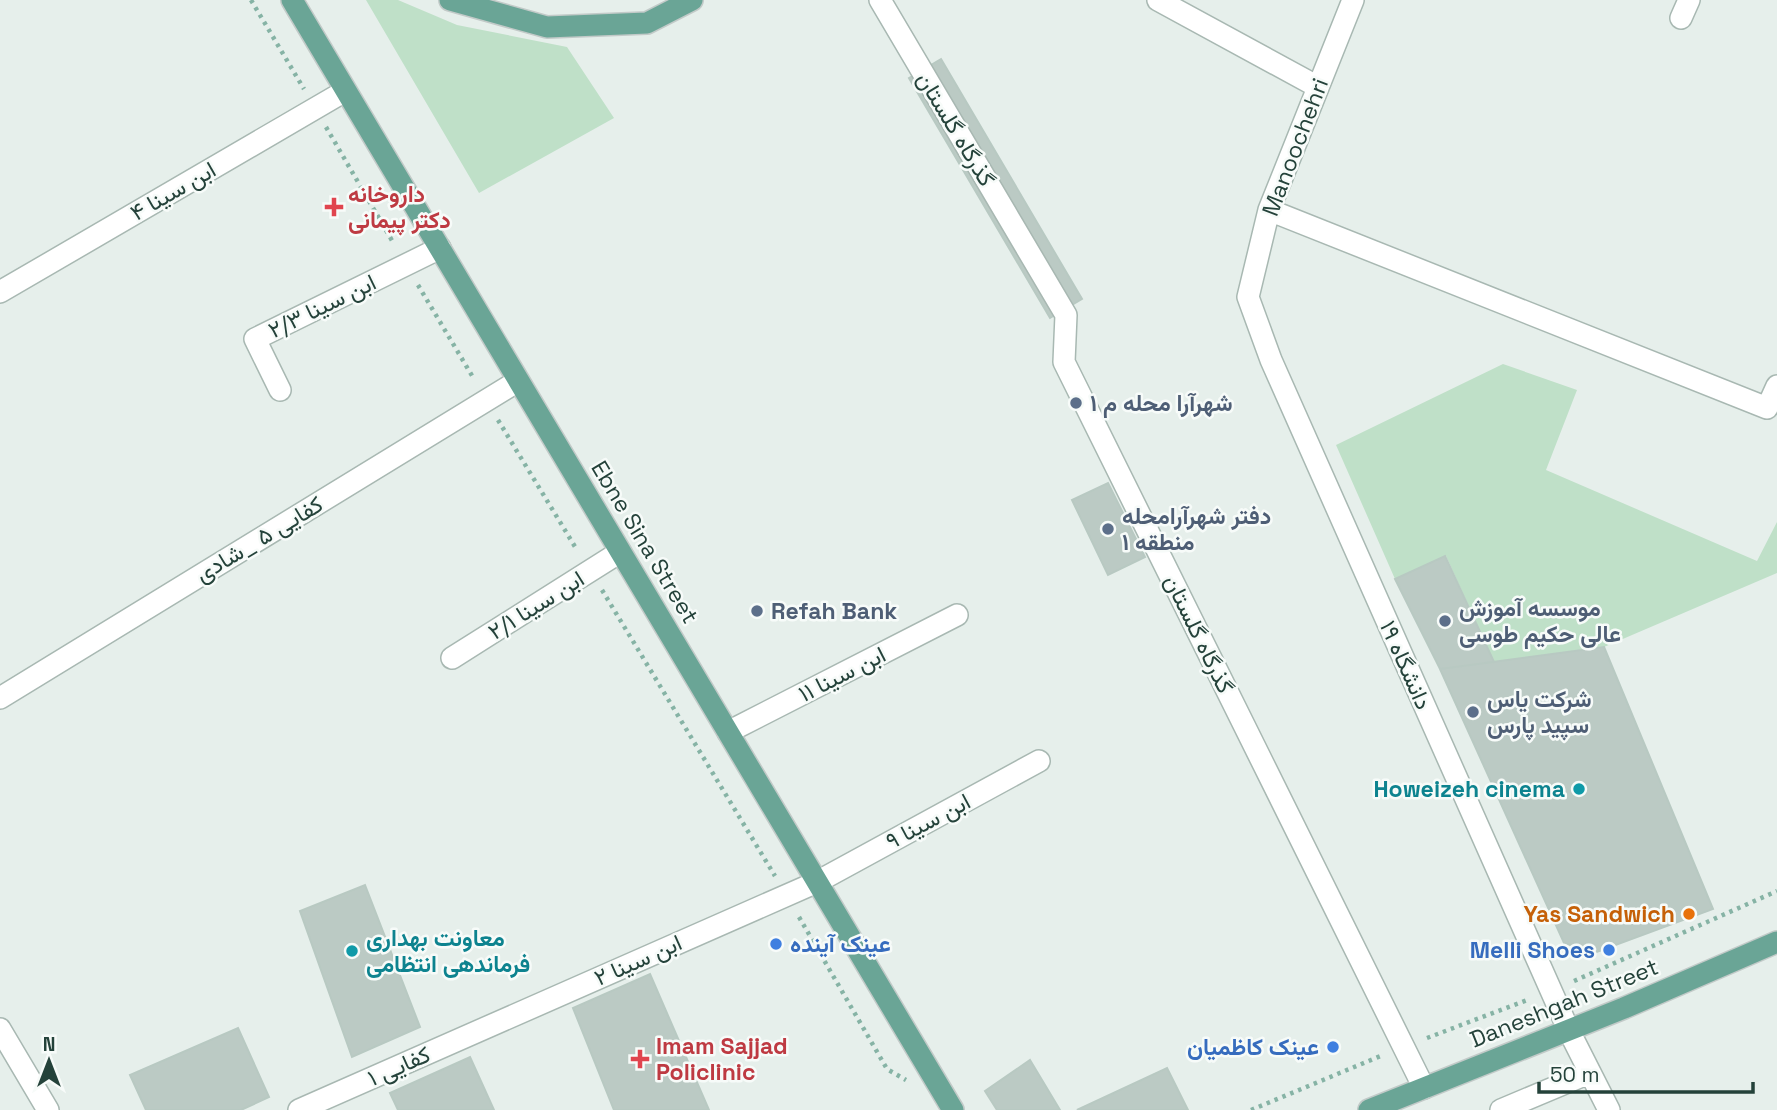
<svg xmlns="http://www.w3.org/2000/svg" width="1777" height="1110" viewBox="0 0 1777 1110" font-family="'Space Grotesk',Vazirmatn,sans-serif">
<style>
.green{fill:#bfe0c8}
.building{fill:#bbcac4;stroke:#b8c9c2;stroke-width:2}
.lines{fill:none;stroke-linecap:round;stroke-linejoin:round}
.minor-casing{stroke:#a8b8b2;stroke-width:24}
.major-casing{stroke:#c2cac8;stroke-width:24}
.path{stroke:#86b3a5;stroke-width:4.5;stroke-dasharray:3.5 5;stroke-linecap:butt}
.minor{stroke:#fff;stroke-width:21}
.major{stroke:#6aa596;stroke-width:21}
.health-dot{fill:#e0444e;stroke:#f7fbf9;stroke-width:2.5}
.service-dot{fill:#5c6f8a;stroke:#f7fbf9;stroke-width:2.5}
.culture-dot{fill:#0f9aa8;stroke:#f7fbf9;stroke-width:2.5}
.food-dot{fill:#e8710a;stroke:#f7fbf9;stroke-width:2.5}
.shop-dot{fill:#3f7fe0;stroke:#f7fbf9;stroke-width:2.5}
.labels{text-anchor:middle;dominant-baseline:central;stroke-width:5;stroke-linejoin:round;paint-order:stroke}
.street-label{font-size:23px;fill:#24423a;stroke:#f7fbf9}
.health-label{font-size:23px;font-weight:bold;fill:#be3a42;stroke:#f7fbf9;text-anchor:start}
.service-label{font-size:23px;font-weight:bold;fill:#4e5e75;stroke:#f7fbf9;text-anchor:start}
.culture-label{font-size:23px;font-weight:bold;fill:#0d838f;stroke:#f7fbf9;text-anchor:end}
.food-label{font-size:23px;font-weight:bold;fill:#c56008;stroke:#f7fbf9;text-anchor:end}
.shop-label{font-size:23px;font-weight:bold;fill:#366cbe;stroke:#f7fbf9;text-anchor:end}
</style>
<rect width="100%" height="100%" fill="#e6efeb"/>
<path class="green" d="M366,0H398L457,25L567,47L614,118L479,193Z
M1503,364L1577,390L1546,470L1757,561L1777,522V573L1604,647L1494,662L1446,556L1395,579L1336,445Z"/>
<path class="building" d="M941,59L1082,299L1050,318L909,78Z
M1108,483L1145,557L1108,575L1072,500Z
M1445,556L1494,662L1440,669L1395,579Z
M1604,647L1713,909L1594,953L1564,943L1440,669Z
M365,885L420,1027L352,1057L300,911Z
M650,974L709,1110H614L573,1008Z
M238,1028L269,1097L241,1110H146L130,1075Z
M470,1057L494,1110H398L390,1093Z
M1030,1060L1060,1110H997L985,1091Z
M1167,1068L1188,1110H1077Z"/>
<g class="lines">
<g class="minor-casing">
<path id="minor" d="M880,0L1066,315L1064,362L1424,1088
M1158,0L1318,87
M1353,0L1269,210L1248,297L1271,360L1569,1031L1609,1110
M1681,18L1689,0
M1269,210L1767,408L1777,386
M0,292L345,91
M280,390L255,339L440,248
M452,658L620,552
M0,698L518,381
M728,732L957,615
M0,1029L48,1110
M299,1110L817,882L1039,761
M1501,1110L1589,1073"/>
</g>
<g class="major-casing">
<path id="major" d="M292,0L953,1110
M450,0L547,27L647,23L692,0
M1369,1110L1624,1008L1777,942"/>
</g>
<path class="path" d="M251,0L304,89
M326,127L394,244
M418,285L474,379
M498,420L577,550
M602,590L775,876
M799,917L887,1069L906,1080
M1574,981L1777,891
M1427,1038L1530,999
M1251,1110L1383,1055"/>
<use href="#minor" class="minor"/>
<use href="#major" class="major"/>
</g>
<g class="health-dot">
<path d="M330.5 196.5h7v7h7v7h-7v7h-7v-7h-7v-7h7z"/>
<path d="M636.5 1048.5h7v7h7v7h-7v7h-7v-7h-7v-7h7z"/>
</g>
<g class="service-dot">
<circle cx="1076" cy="403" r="7"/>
<circle cx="1108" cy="529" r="7"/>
<circle cx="757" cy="611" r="7"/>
<circle cx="1445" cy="621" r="7"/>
<circle cx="1473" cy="712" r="7"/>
</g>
<g class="culture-dot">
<circle cx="1579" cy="789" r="7"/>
<circle cx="352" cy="951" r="7"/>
</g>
<circle class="food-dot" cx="1689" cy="914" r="7"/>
<g class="shop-dot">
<circle cx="776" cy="944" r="7"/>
<circle cx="1609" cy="950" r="7"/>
<circle cx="1333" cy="1047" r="7"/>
</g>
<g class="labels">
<g class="street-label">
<text transform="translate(956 129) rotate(59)">گذرگاه گلستان</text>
<text transform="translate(1295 147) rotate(-69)">Manoochehri</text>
<text transform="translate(173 191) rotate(-30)">ابن سینا ۴</text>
<text transform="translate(322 306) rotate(-26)">ابن سینا ۲/۳</text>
<text transform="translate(259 539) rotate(-31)">کفایی ۵ _شادی</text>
<text transform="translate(645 542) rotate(59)">Ebne Sina Street</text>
<text transform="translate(536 605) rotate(-32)">ابن سینا ۲/۱</text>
<text transform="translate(1199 634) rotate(64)">گذرگاه گلستان</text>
<text transform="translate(1406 665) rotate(66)">دانشگاه ۱۹</text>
<text transform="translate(842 674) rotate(-27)">ابن سینا ۱۱</text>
<text transform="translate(928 821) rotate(-28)">ابن سینا ۹</text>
<text transform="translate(638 960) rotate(-24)">ابن سینا ۲</text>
<text transform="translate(1564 1003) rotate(-22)">Daneshgah Street</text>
<text transform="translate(399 1066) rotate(-24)">کفایی ۱</text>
</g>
<g class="health-label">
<text x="348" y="194">داروخانه<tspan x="348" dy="26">دکتر پیمانی</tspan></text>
<text x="656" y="1046">Imam Sajjad<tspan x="656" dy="26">Policlinic</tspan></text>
</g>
<g class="service-label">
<text x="1090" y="403">شهرآرا محله م ۱</text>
<text x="1122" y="516">دفتر شهرآرامحله<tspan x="1122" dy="26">منطقه ۱</tspan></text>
<text x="1459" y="608">موسسه آموزش<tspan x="1459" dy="26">عالی حکیم طوسی</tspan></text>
<text x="771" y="611">Refah Bank</text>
<text x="1487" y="699">شرکت یاس<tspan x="1487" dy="26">سپید پارس</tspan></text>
</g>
<g class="culture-label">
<text x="1565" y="789">Howeizeh cinema</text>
<text x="366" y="938" text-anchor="start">معاونت بهداری<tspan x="366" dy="26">فرماندهی انتظامی</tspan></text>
</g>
<g class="food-label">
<text x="1675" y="914">Yas Sandwich</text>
</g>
<g class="shop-label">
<text x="790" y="944" text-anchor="start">عینک آینده</text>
<text x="1595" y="950">Melli Shoes</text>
<text x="1319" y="1047">عینک کاظمیان</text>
</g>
</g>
<g transform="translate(49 1061)" stroke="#f7fbf9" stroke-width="5" paint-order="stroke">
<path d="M0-5L12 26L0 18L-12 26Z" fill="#24423a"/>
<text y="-10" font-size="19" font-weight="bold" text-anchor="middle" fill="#24423a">N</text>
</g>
<path d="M1539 1082v10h214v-10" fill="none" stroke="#24423a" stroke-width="3.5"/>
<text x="1550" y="1082" font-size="21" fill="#24423a" stroke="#f7fbf9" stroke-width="5" paint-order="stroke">50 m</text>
</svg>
